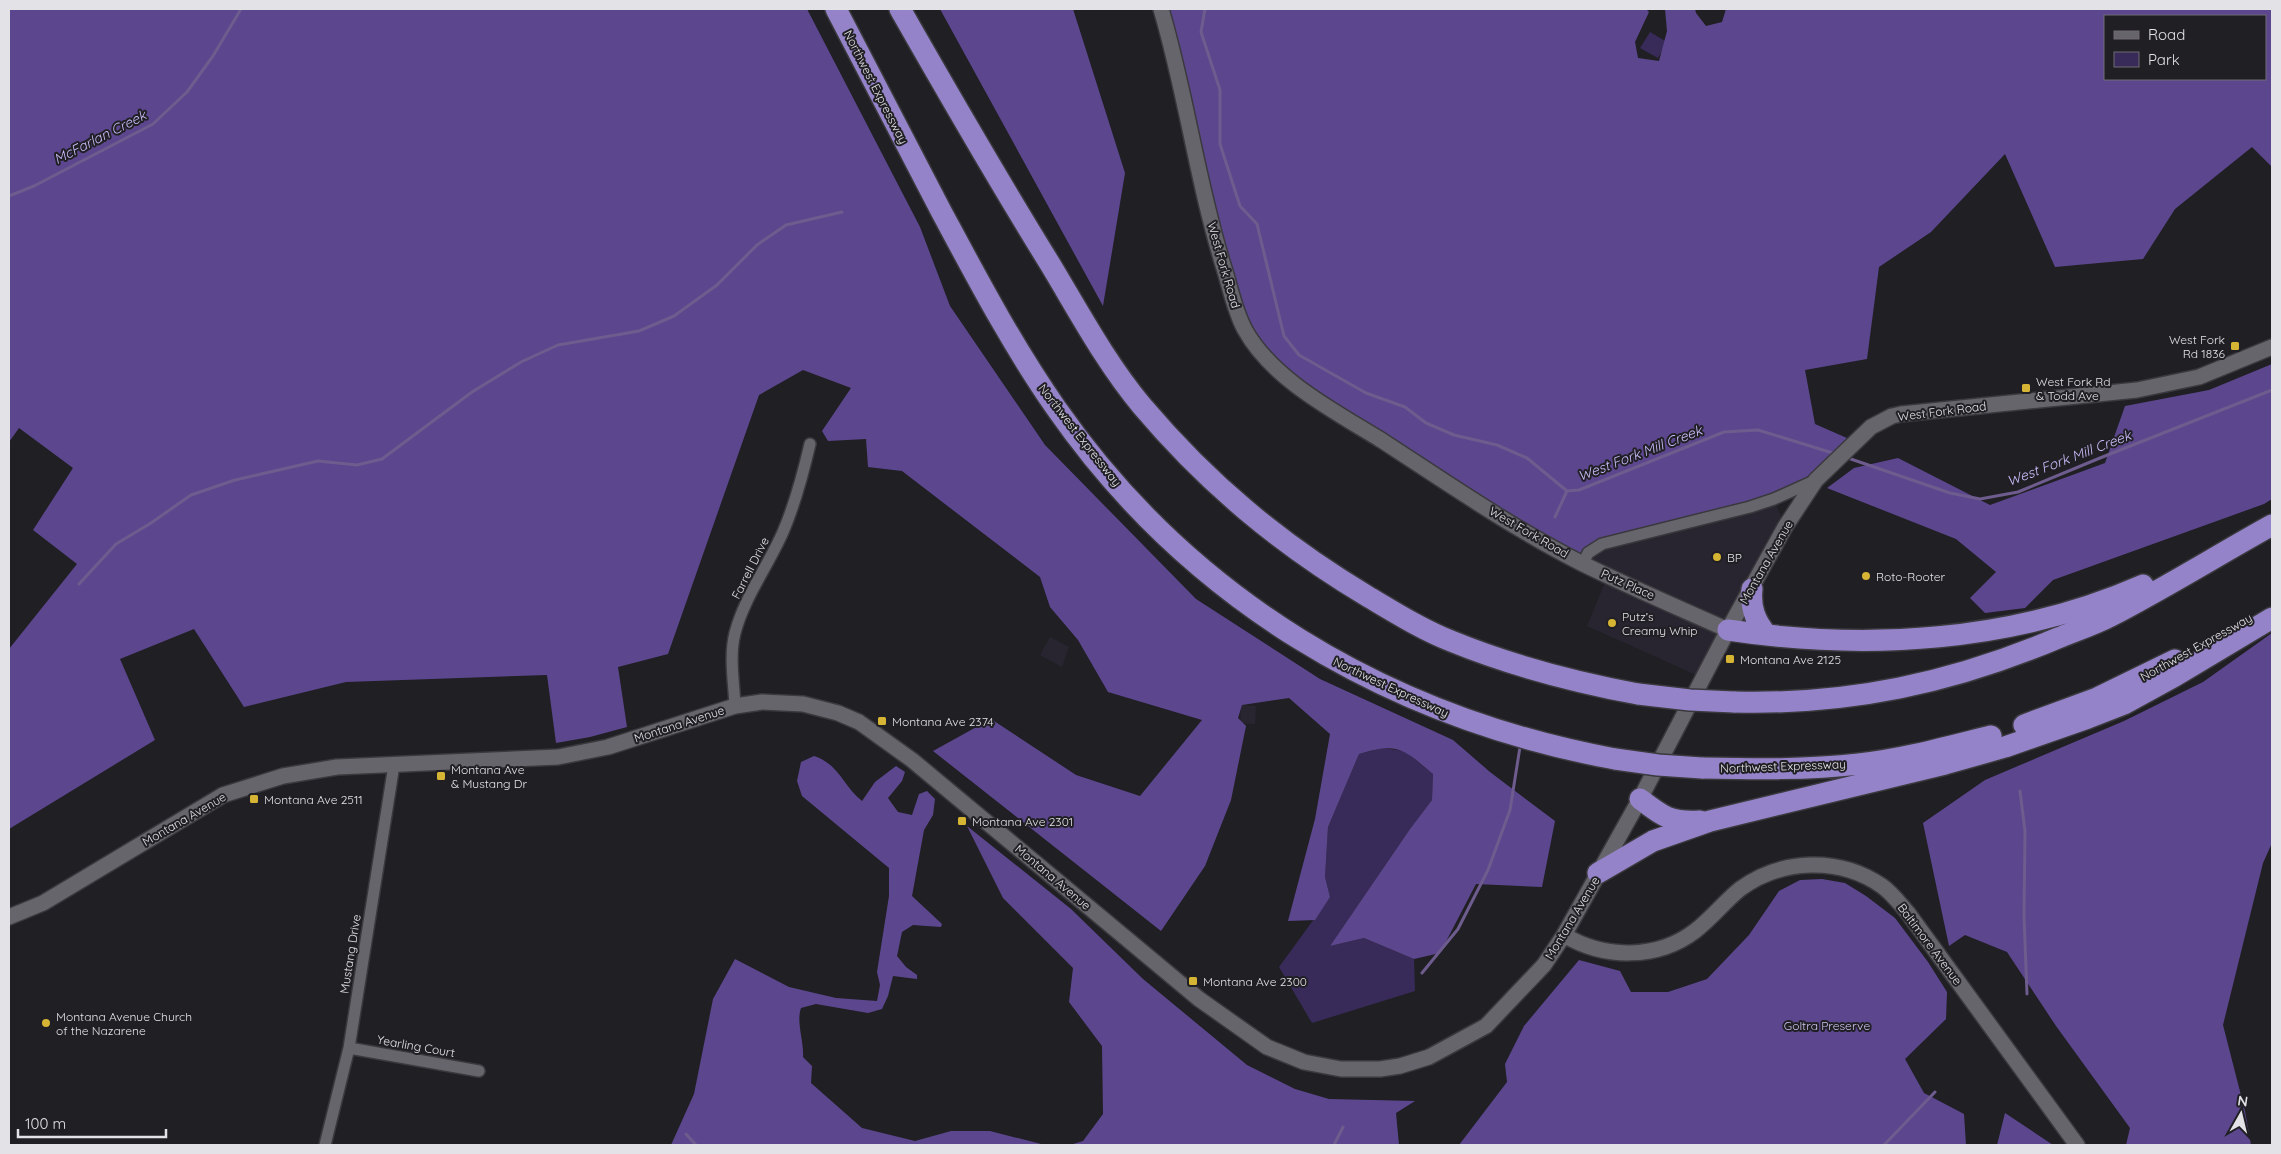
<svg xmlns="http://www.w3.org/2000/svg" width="2281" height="1154" viewBox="0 0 2281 1154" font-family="Quicksand,sans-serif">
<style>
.built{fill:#282530}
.green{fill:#392b59}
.forest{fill:#5c478e;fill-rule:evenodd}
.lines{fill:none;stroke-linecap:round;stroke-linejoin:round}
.stream{stroke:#6d5c8d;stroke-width:3}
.minor-casing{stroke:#3a393d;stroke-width:14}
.tertiary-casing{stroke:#3a393d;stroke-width:18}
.motorway-casing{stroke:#3a393d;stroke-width:24}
.minor{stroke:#66656b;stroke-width:11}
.tertiary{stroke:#66656b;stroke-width:15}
.motorway{stroke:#9583ca;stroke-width:21}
.motorway-bridge-casing{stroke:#3a393d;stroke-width:24;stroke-linecap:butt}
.motorway-bridge{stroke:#9583ca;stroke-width:21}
.poi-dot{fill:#d6b534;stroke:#201f24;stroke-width:2}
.labels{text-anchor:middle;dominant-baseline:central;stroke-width:4;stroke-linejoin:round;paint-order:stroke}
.street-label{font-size:12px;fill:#e3e2e6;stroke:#201f24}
.poi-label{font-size:12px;fill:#e3e2e6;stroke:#201f24;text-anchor:start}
.park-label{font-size:12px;fill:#cfc6f0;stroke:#201f24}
.water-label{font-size:14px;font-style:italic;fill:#cabcf9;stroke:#201f24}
</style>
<rect width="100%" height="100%" fill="#201f24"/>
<path class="built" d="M1774,499L1785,527L1703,678L1587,626L1608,575L1583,564L1588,553Z
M1050,637L1069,647L1062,667L1040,655Z
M1241,705L1256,706L1255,724L1240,723Z"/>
<path class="green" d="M1650,32L1667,42L1658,58L1640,48Z
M1383,748L1405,751L1433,774L1432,800L1410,829L1330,946L1364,938L1414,959L1415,991L1312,1023L1279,967L1330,897L1325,877L1328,827L1359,754Z"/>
<path class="forest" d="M9,9H807L920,227L950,306L1045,445L1196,599L1320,679L1453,740L1490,772L1555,821L1542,887L1476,884L1440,953L1414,959L1364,938L1330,946L1410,829L1432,800L1433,774C1403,749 1399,742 1359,754L1328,827L1325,877L1330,897L1315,920L1288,921L1315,819L1330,734L1289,698L1242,705L1238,718L1246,726L1231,800L1205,866L1161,931L933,751L991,719L1076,775L1140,796L1202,720L1108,692L1078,640L1050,607L1040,577L902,471L868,467L866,439L828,441L822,431L851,388L803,370L759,395L668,654L618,667L627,727L590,737L556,743L547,675L346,682L244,707L194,629L120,659L155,740L9,829V649L77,564L33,530L73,468L19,428L9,442Z
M940,9H1073L1125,173L1103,306Z
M1161,9H1646L1649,12L1635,42L1638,58L1659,61L1667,31L1665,9H1695L1696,13L1706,26L1722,22L1726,9H2272V167L2252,147L2175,209L2143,259L2055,267L2005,154L1931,232L1879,267L1867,359L1805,370L1815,424L1856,442L1798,490L1602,544L1583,564L1279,371L1245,329ZM2105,16H2265V79H2105Z
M2272,364V499L2264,504L2053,580L2025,608L1985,613L1970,598L1996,572L1956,539L1827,488L1854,468L1898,458L1990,505L2105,463L2125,406L2209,390Z
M2272,633V843L2263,863L2223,1025L2245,1111L2251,1145H2126L2130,1128L2056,1026L2007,952L1965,935L1949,946L1923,823L1985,780L2124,721L2203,682Z
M814,756C839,764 843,786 862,801L875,782L896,766L905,772L902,781L888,798L898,812L912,815L919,794L927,791L935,799L933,815L924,830L912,896L942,924L941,927L913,925L902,932L897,956L906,967L917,975V979L893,976L888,996L882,1009L868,1013L816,1004L801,1008C796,1022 804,1041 803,1057L812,1066L811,1083L862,1128L915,1141L951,1131H990L1045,1145H671L694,1094L713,999L735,959L789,987L836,998L877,1001L880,985L877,972L889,896V868L802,796L797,781L801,762Z
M967,826L1071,909L1143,979L1247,1065L1295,1089L1329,1099L1415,1101L1396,1113L1399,1145H1070L1083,1141L1103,1114L1102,1046L1069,1002L1073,968L1003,898Z
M1822,879L1845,883L1866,896L1895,918L1928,962L1947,992L1946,1019L1905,1059L1924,1093L1964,1114L1966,1145H1459L1507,1082L1505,1064L1524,1026L1579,960L1620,971L1631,992H1668L1707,979L1749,935L1779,891L1800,880Z
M2005,1113L2053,1145H1997Z"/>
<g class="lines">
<path class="stream" d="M1205,9L1201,32L1220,90V144L1240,206L1257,224L1284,336L1299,355L1366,393L1405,407L1426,423L1454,435L1497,445L1527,458L1567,491L1579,490L1724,432L1758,430L1836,454
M9,196L34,186L153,124L187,92L213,56L241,9
M1845,457L1950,493L1980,499L2018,492L2100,458L2272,390
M1555,517L1567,491
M79,584L116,544L151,523L191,495L235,480L318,461L357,465L382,459L472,392L521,362L558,345L639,331L674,316L717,285L757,245L786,225L842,212
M2020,791L2025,831L2024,916L2027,994
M1422,973L1458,929L1488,870L1510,810L1520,747
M686,1134L696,1145
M1334,1145L1343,1127
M1884,1145L1935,1092"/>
<g class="minor-casing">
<path id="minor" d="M1583,564L1588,553L1602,544L1750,507L1774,499L1814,481
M735,706C734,683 729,656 735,633C744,598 768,566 783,532C795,504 803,474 810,444
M349,1048L479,1071
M325,1145L349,1048L394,765"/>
</g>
<g class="tertiary-casing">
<path id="tertiary" d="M1161,9C1186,93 1197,181 1223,265C1230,286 1234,310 1245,330C1272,379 1334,411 1381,440C1447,483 1512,528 1583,564C1630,587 1679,608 1728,630
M9,917L43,903L223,795L283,776L337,767L558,757L608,747L735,706L762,702L803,704L838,713L859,722L912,760L1199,999L1267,1047L1304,1062L1341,1069H1380L1400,1066L1429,1057L1486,1026L1544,965L1564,935L1640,799L1728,630L1785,527L1816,480L1871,427L1892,416L1901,414L2137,390L2199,377L2272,347
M1564,935C1604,959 1657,960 1695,931C1712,918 1724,902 1740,889C1781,859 1839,856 1882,886C1892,893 1900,904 1908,913L2077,1145"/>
</g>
<g class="motorway-casing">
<path id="motorway" d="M836,9C871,76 906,144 941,211C977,278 1012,345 1056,408C1189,599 1387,717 1615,759
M900,9C949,95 998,180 1050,264C1079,312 1106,363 1142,406C1208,484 1279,543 1367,596C1394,612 1421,629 1451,641C1512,666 1574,682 1638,694
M1752,589C1750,607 1755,621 1767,635
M1728,630C1867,651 2013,642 2143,585
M1734,702C1849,705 1952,683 2058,638C2075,631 2094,625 2111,616C2165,588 2218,555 2272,525
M2024,725L2097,698L2175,660
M1702,768C1754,769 1807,770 1859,764C1904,759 1947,747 1991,736
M1640,799C1662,816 1670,823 1700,821
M1598,873L1653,841L1710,821L1945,764L2005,747L2088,718L2124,704L2175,676L2272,618"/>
</g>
<use href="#minor" class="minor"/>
<use href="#tertiary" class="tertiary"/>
<use href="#motorway" class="motorway"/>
<g class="motorway-bridge-casing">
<path id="motorway-bridge" d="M1638,694L1690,700L1734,702
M1615,759L1658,765L1702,768"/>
</g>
<use href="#motorway-bridge" class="motorway-bridge"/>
</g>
<g class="poi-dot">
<rect x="2230" y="341" width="10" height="10" rx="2.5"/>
<rect x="2021" y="383" width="10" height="10" rx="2.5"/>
<circle cx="1717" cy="557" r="5"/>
<circle cx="1866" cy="576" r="5"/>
<circle cx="1612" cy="623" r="5"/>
<rect x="1725" y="654" width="10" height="10" rx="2.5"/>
<rect x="877" y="716" width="10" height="10" rx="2.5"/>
<rect x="436" y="771" width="10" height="10" rx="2.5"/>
<rect x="249" y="794" width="10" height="10" rx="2.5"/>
<rect x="957" y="816" width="10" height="10" rx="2.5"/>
<rect x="1188" y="976" width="10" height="10" rx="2.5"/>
<circle cx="46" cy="1023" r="5"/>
</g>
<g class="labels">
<g class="street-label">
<text transform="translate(876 87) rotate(63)">Northwest Expressway</text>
<text transform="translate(1224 265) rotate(74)">West Fork Road</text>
<text transform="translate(1942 411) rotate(-7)">West Fork Road</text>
<text transform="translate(1080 435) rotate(52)">Northwest Expressway</text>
<text transform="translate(1529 532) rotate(30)">West Fork Road</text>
<text transform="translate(1766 562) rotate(-60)">Montana Avenue</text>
<text transform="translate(750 568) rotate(-63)">Farrell Drive</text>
<text transform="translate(1628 584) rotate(24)">Putz Place</text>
<text transform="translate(2196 647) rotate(-29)">Northwest Expressway</text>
<text transform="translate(1391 687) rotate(25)">Northwest Expressway</text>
<text transform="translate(679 724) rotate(-18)">Montana Avenue</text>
<text transform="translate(1783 766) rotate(-2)">Northwest Expressway</text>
<text transform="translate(184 819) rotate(-30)">Montana Avenue</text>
<text transform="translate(1053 877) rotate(40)">Montana Avenue</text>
<text transform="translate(1572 918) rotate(-59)">Montana Avenue</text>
<text transform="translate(1930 944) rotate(53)">Baltimore Avenue</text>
<text transform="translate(350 954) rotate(-81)">Mustang Drive</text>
<text transform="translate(416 1046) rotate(10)">Yearling Court</text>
</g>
<g class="poi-label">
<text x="2225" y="339" text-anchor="end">West Fork<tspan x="2225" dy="14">Rd 1836</tspan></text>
<text x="2036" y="381">West Fork Rd<tspan x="2036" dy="14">&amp; Todd Ave</tspan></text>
<text x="1727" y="557">BP</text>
<text x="1876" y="576">Roto-Rooter</text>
<text x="1622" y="616">Putz’s<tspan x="1622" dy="14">Creamy Whip</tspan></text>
<text x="1740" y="659">Montana Ave 2125</text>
<text x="892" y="721">Montana Ave 2374</text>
<text x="451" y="769">Montana Ave<tspan x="451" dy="14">&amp; Mustang Dr</tspan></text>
<text x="264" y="799">Montana Ave 2511</text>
<text x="972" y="821">Montana Ave 2301</text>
<text x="1203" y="981">Montana Ave 2300</text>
<text x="56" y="1016">Montana Avenue Church<tspan x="56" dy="14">of the Nazarene</tspan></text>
</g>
<g class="park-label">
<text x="1827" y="1025">Goltra Preserve</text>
</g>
<g class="water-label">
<text transform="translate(100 137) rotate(-27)">McFarlan Creek</text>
<text transform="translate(1640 453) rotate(-21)">West Fork Mill Creek</text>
<text transform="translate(2069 458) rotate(-21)">West Fork Mill Creek</text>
</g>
</g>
<rect width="2281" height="1154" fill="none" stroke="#e3e2e6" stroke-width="20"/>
<rect x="2104" y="15" width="162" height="65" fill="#201f24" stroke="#6e6d72"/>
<rect x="2114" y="31" width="25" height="8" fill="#66656b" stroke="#6e6d72"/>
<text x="2148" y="40" font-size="15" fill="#e3e2e6">Road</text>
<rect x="2114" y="52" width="25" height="15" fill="#392b59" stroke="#6e6d72"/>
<text x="2148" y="65" font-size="15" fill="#e3e2e6">Park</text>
<g transform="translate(2241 1114) rotate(8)" stroke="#201f24" stroke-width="4" paint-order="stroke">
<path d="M0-4L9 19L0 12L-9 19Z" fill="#e3e2e6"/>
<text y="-8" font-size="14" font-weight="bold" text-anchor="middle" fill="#e3e2e6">N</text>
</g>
<path d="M18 1129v8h148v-8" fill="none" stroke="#e3e2e6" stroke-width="2.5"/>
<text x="25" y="1129" font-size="15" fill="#e3e2e6" stroke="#201f24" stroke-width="4" paint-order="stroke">100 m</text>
</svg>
